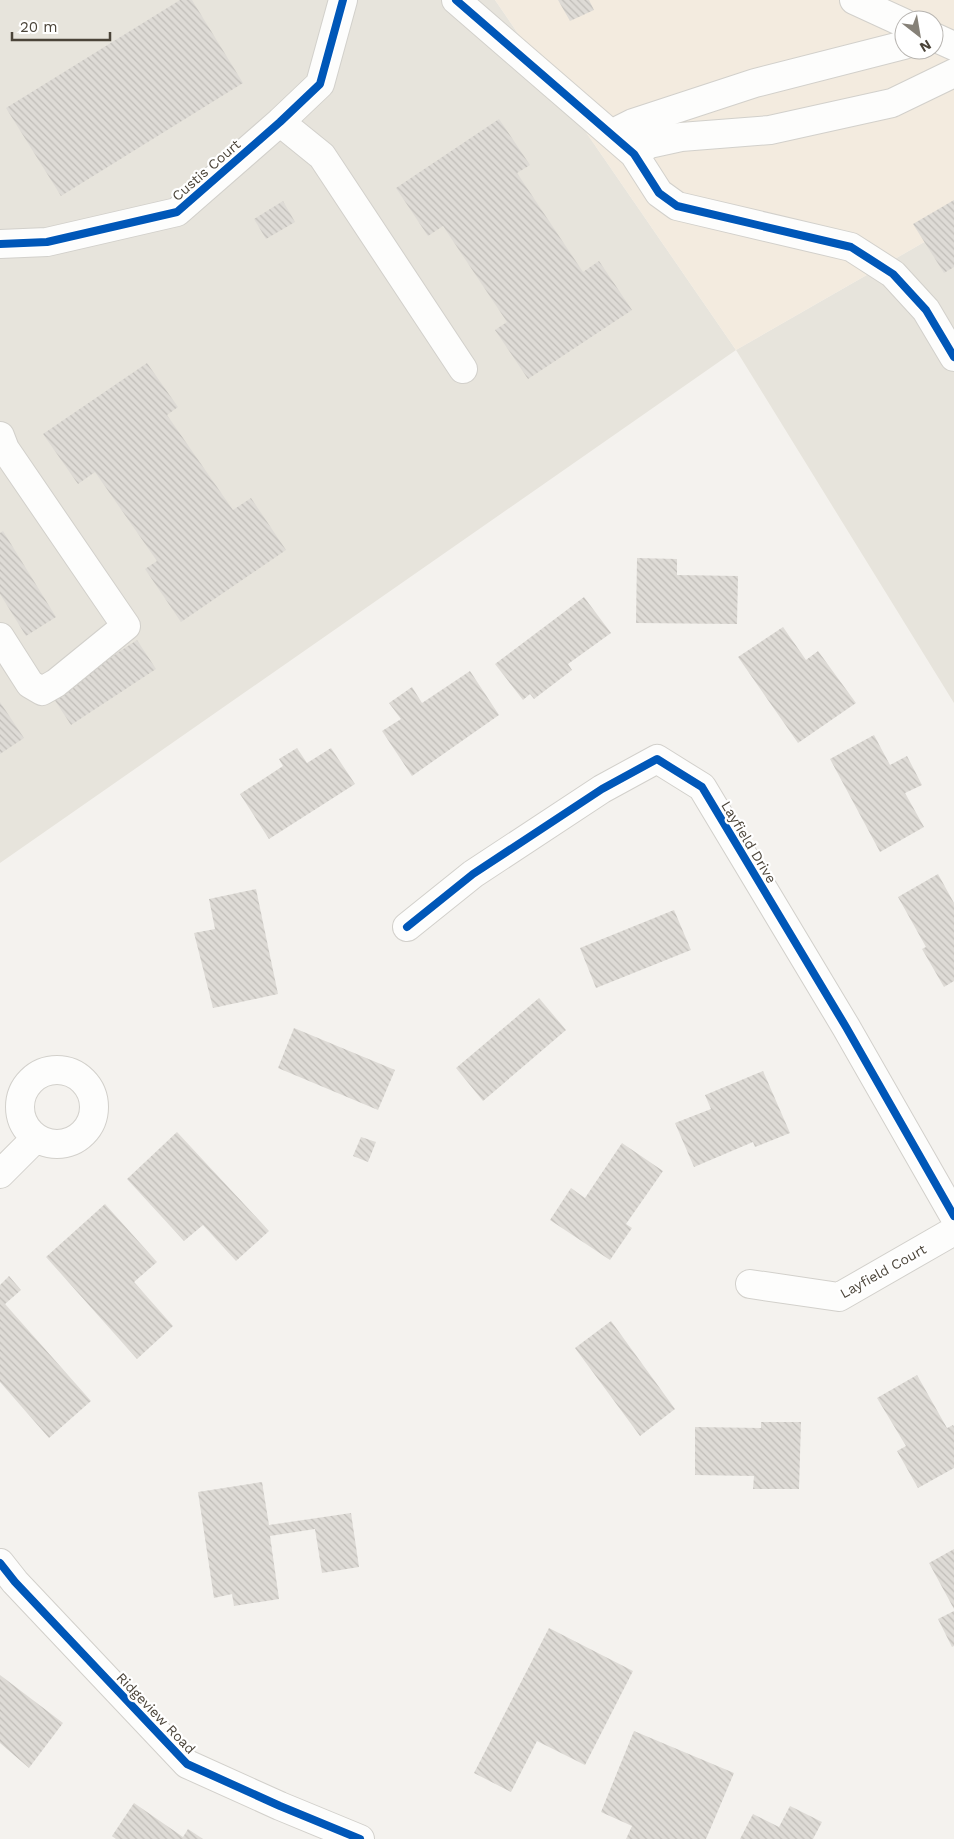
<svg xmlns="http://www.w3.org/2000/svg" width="954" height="1839" viewBox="0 0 954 1839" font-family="'Work Sans',sans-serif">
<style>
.residential{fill:#e7e4dc}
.commercial{fill:#f3ebdf;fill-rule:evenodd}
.building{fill:url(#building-back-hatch)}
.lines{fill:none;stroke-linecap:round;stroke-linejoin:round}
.minor-casing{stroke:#d2d0cb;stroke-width:30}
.minor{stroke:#fdfdfc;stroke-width:28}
.cycleway-casing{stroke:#fff;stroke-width:11}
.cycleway{stroke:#0057b8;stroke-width:8}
.labels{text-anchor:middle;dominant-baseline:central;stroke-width:4.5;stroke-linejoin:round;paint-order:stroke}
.street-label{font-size:14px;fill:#4b4439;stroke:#fff}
</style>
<defs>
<pattern id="building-back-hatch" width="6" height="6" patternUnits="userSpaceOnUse" patternTransform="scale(1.25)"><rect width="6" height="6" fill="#dedbd6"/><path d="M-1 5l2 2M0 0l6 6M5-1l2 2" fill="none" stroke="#c0bdb8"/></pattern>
</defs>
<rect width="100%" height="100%" fill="#f4f2ee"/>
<path class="residential" d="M0,0H495L736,350L954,225V703L736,350L0,863Z"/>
<path class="commercial" d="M495,0H954V225L736,350ZM904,20H934V50H904Z"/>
<path class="building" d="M180,0H192L243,83L61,196L6,108Z
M558,0H589L594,10L570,21Z
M499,119L530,165L517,173L583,272L599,261L632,310L528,379L495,330L507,322L443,226L428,236L396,188Z
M954,200V267L944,273L913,224Z
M283,201L295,222L266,239L254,219Z
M147,363L178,407L167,415L233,510L251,498L286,550L181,622L145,569L157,561L95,472L78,484L43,434Z
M3,531L56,617L26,636L0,594V533Z
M637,558L677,559V575L738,576L737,624L636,623Z
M584,597L611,633L568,664L572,670L534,699L530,694L523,700L495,664Z
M783,627L806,660L818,651L856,703L798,743L738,657Z
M137,640L156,669L71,725L52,696Z
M470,671L499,715L412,776L382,731L401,719L389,703L412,687L422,703Z
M0,702L24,738L0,754Z
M874,735L890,765L907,756L922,785L905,793L924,827L880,852L830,759Z
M297,748L307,763L331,748L355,784L269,839L240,794L283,766L279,759Z
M938,874L954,903V981L944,987L922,949L926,947L898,897Z
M256,889L278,994L213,1008L194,933L215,929L209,899Z
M674,910L691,950L596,988L580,948Z
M539,998L566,1030L483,1101L456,1068Z
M294,1028L395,1070L378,1110L278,1068Z
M763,1071L790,1133L755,1147L753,1142L694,1167L675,1123L711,1109L705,1095Z
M177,1132L269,1231L236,1261L203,1225L184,1241L127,1179Z
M361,1137L376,1142L368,1162L353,1156Z
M622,1143L663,1171L626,1224L632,1228L610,1260L550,1220L571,1188L585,1198Z
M105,1204L157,1262L134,1282L173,1326L137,1359L46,1257Z
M9,1276L21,1290L5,1304L91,1401L49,1438L0,1382V1285Z
M611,1321L675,1409L640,1436L575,1348Z
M917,1375L947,1428L953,1425L954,1427V1468L918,1488L897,1451L906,1446L877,1398Z
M761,1422H801L799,1489H753L754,1476L695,1475V1427L761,1428Z
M262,1482L269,1525L351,1513L359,1567L322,1573L315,1529L270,1536L279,1599L234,1606L232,1594L214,1598L198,1492Z
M954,1549V1609L929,1563Z
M954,1611V1646L952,1647L938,1619Z
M549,1628L633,1671L585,1765L537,1741L511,1792L474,1773Z
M0,1675L63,1723L29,1768L0,1743Z
M634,1731L734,1773L706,1839H626L632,1826L601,1812Z
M134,1803L183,1837L188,1829L203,1839H116L112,1836Z
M790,1806L822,1822L813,1839H740L753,1814L779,1827Z"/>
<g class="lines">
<g class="minor-casing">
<path id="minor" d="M456,0L634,154L659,193L677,206L851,247L893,274L926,310L954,357
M854,0L904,23
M934,37L954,46
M280,122L322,156L463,369
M611,134L633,123L755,83L904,45
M634,154L649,144L681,137L770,130L892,103L954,73
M0,244L47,242L177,212L280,122L320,84L343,0
M0,436L5,449L126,626L56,683L42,691L30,684L0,637
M407,927L473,874L602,789L657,759L702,787L846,1027L954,1216
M20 1107a37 37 0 1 1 74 0a37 37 0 1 1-74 0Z
M0,1174L36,1138
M750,1284L839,1297L954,1231
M0,1563L15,1582L187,1764L280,1806L360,1839"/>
</g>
<use href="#minor" class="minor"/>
<g class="cycleway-casing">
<path id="cycleway" d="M456,0L634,154L659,193L677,206L851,247L893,274L926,310L954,357
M0,244L47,242L177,212L280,122L320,84L343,0
M407,927L473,874L602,789L657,759L702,787L846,1027L954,1216
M0,1563L15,1582L187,1764L280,1806L360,1839"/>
</g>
<use href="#cycleway" class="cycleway"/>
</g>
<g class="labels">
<g class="street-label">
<text transform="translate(206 170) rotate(-41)">Custis Court</text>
<text transform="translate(749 842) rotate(59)">Layfield Drive</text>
<text transform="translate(883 1271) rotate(-29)">Layfield Court</text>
<text transform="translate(156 1713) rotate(46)">Ridgeview Road</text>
</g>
</g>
<g transform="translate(919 35) rotate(149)"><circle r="24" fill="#ffffff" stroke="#b7b4b0"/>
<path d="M0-4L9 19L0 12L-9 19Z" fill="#868178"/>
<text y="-8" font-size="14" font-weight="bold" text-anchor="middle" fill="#4b4439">N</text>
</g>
<path d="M12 32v8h98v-8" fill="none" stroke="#4b4439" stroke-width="2.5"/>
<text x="20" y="32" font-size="15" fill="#4b4439" stroke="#ffffff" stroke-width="4" paint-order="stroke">20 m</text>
</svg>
